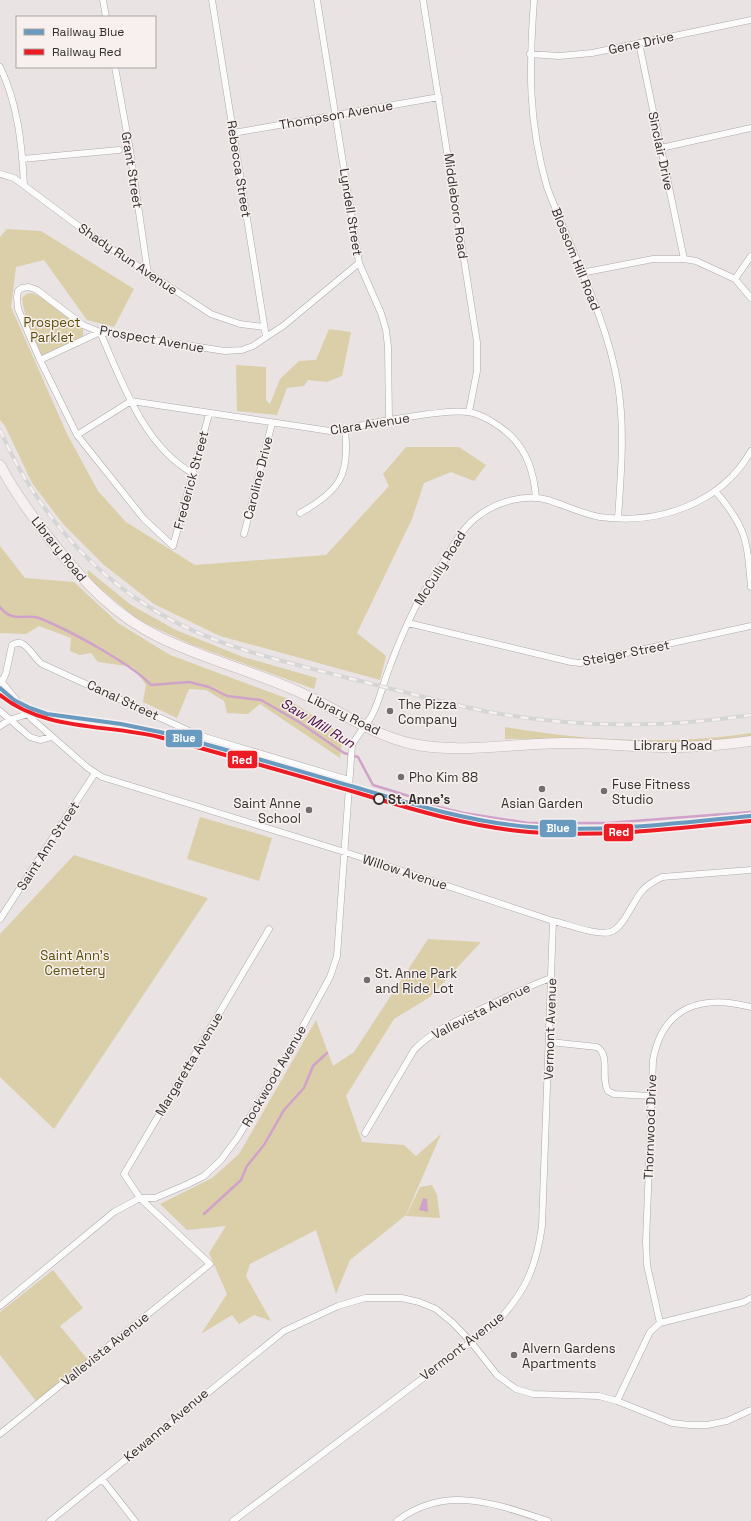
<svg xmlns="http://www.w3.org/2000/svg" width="751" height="1521" viewBox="0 0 751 1521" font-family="'Space Grotesk',sans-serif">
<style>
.green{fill:#dacfa8}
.water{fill:#d0a2ca}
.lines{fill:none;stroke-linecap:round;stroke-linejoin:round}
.stream{stroke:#d0a2ca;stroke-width:2.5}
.street-casing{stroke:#aca9a8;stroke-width:7}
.primary-casing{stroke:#c3b7b9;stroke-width:11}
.street{stroke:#fcfbfb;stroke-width:6}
.primary{stroke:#f6f0f1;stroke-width:10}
.rail-casing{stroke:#d6d5d5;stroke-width:4}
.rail{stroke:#f8f0ee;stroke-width:2.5;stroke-dasharray:8;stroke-linecap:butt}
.rail-1-casing{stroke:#f8f0ee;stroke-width:7}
.rail-2-casing{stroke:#f8f0ee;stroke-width:7}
.rail-1{stroke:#699bc0;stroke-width:4}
.rail-2{stroke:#ec1b24;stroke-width:4}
.poi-dot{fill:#716e6d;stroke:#f8f0ee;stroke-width:1.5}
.stop-dot{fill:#f8f0ee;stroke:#312f2e;stroke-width:2}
.labels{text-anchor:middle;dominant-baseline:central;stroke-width:3;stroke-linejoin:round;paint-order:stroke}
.street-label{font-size:13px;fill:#312f2e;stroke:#f8f0ee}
.park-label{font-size:13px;fill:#594c06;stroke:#f8f0ee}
.poi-label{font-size:13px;fill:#312f2e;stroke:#f8f0ee;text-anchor:start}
.stop-label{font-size:13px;font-weight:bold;fill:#312f2e;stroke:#f8f0ee;text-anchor:start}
.water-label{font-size:14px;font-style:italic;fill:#480f46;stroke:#f8f0ee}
.line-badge{stroke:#f8f0ee;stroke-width:1.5}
.badge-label{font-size:11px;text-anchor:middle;font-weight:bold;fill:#fff}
</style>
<rect width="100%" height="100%" fill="#e9e4e3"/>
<path class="green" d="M7,229L41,231L134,289L114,327L87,320L44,260L16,267L11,307L67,434L98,491L126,522L195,565L326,555L389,486L383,474L406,447H459L486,465L474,481L451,472L424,483L412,519L357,633L386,656L380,680L220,636L154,604L104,565L63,524L32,483L5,426L0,420V237Z
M31,293L38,295L83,329V336L42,356C34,337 24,318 22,298L26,294Z
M329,329L351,332L342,376L327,382L308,380L304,386L287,388L277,415L237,411L236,365L266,367V400L270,404L280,379L299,361L316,360Z
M0,546L25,578L74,582L118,623L170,655L286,698L343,735L340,758L260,704L248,714L227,713L224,701L206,690L189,689L177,718L143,702L146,685L133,667L98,662L91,653L80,655L70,651L71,638L39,626L26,634L0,633Z
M88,570L131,605L176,630L243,657L317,678L314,689L190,644L138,620L87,577Z
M505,727C585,741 670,745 751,733V737L673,743L574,739H505Z
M200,817L272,838L259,881L187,859Z
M74,855L208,898L54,1129L0,1077V934Z
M428,939L481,942L430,997L394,1019L346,1096L362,1142L404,1145L416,1156L441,1134L406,1215L350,1260L336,1294L316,1230L250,1264L246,1276L271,1321L254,1315L239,1324L232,1315L201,1334L227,1294L209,1253L226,1226L187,1230L160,1204L212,1178L239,1154L316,1020L333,1066L354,1052Z
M432,1185L437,1195L440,1218L406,1216L420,1187Z
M53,1270L83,1308L60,1326L88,1360L36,1401L0,1355V1312Z"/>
<path class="water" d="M423,1198L427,1199L428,1212L419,1210Z"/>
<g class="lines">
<path class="stream" d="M0,607C14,624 23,613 39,618C67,629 132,664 151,685L189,682L209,687L227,696L261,700L299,722L344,753L358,757L373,785L412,797L426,804L464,813L528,823H608L751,812
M204,1214L241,1180L247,1166L264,1145L284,1110L304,1088L313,1066L327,1053"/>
<g class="street-casing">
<path id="street" d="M103,0L106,17
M212,0L266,337
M317,0L359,263L381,313L386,330L388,347L389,420
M423,0L477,342V371L469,412
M534,0C529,68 528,121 547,187C571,251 607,318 618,385C625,429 621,474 618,518
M639,43L684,259
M530,54L559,56L592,53L751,20
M0,67C18,104 22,145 24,185
M115,67L130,150L148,274
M233,133L439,97
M661,148L751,128
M22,159L119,150
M0,174L14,178L89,234L211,314L240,324L264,327
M581,273L653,259H684L696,261L735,279L751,298
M735,279L751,256
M40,360L100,332C122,382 144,447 194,474
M209,414L173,546L144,519L77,435L40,360L18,309L17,297L18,291L22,288L29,287L37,290L83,325L100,332L225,351L242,350L253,346L266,337L283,326L359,263
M77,435L131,401L330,431C350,429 369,423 389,420C402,418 415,416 428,414C441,413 455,410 468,412C482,414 499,425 510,435C528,452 534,474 536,498
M716,492C747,528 747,541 751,587
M300,513C340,491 350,475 345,430
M244,534L272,423
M408,623L571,662L580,663L751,626
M0,680L32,719L88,768L102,777L351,854L553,921C568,924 596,936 610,932C623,929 633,901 642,891C647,885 654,881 662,877L751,870
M2,682L6,673L12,645C25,636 33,658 42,664L198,735L349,780
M0,711L30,737L40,740L51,737
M0,726L9,720L28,714
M0,919L95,773
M550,1042L597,1047C611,1056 600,1078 608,1091L614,1094L651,1096
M365,1133L414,1050C433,1030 461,1019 486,1007C507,997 528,986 551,978
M0,1306L114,1212L140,1198H155L188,1184L204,1176L221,1160L238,1137L291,1048L330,977L337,956L352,745C358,735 365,726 371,717C380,701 383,683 390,666C397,647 405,628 414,610C422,593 434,577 444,561C454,544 464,525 481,514C499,501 526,494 548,500C565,505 582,514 600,517C658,525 721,504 751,451
M660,1323L647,1265L646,1242L653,1060C663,1006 702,994 751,1007
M617,1401L650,1332L660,1323L744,1302L751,1298
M0,1434L210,1264L140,1198L124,1174L269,929
M102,1479L135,1521
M50,1521L284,1331L338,1306L365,1298H402L419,1302L436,1309L453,1323L471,1342L497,1375L516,1389L533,1394L599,1396L617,1401L672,1423L690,1425H707L727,1421L751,1410
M233,1521L495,1324C525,1293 536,1268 542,1226L553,921
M397,1521C446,1484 496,1504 548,1521"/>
</g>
<g class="primary-casing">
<path id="primary" d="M0,465C15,493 33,518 53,543C84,582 115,616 161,638C205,659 252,671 297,691C336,708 371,735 413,744C459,754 516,743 563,743C596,743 628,746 661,747C691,748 721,745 751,741"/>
</g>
<use href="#street" class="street"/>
<use href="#primary" class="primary"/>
<g class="rail-casing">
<path id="rail" d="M0,430C31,500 79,561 143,603C204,644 274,659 344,677C394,689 444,703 494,713C579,728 666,728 751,715"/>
</g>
<use href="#rail" class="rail"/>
<g class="rail-1-casing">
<path id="rail-1" d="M0,688L14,700L30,708L47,714L121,724L160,732C226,749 292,769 358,788C415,805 471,822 530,827C604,833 678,823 751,816"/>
</g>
<g class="rail-2-casing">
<path id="rail-2" d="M0,695C44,731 106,724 159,737C225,754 291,774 358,793C414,810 471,827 529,832C603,838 678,828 751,821"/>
</g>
<use href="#rail-1" class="rail-1"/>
<use href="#rail-2" class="rail-2"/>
</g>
<g class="poi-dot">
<circle cx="390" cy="711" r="4"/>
<circle cx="401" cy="777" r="4"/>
<circle cx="542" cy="789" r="4"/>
<circle cx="604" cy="791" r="4"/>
<circle cx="309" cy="810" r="4"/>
<circle cx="367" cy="980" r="4"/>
<circle cx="514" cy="1355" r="4"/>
</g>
<circle class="stop-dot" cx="379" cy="799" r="5"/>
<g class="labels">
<g class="street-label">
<text transform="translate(641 43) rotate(-12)">Gene Drive</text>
<text transform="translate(336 115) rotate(-10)">Thompson Avenue</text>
<text transform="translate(661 151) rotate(78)">Sinclair Drive</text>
<text transform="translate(239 169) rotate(81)">Rebecca Street</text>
<text transform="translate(132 170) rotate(81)">Grant Street</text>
<text transform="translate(456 206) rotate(82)">Middleboro Road</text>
<text transform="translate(351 212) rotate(81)">Lyndell Street</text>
<text transform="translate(128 259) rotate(34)">Shady Run Avenue</text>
<text transform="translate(576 259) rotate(68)">Blossom Hill Road</text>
<text transform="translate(152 339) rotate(10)">Prospect Avenue</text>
<text transform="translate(370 424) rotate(-9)">Clara Avenue</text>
<text transform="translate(258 478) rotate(-76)">Caroline Drive</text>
<text transform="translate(191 480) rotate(-75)">Frederick Street</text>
<text transform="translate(59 549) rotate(51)">Library Road</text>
<text transform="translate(440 568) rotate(-58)">McCully Road</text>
<text transform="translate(626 653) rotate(-11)">Steiger Street</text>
<text transform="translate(123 700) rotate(25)">Canal Street</text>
<text transform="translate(344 714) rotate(26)">Library Road</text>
<text x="673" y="745">Library Road</text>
<text transform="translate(48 846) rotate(-57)">Saint Ann Street</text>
<text transform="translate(405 872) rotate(18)">Willow Avenue</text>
<text transform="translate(481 1011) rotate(-27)">Vallevista Avenue</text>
<text transform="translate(550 1029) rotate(-88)">Vermont Avenue</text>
<text transform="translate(189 1064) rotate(-59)">Margaretta Avenue</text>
<text transform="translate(274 1076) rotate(-60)">Rockwood Avenue</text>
<text transform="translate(650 1127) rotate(-88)">Thornwood Drive</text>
<text transform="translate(462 1346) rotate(-38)">Vermont Avenue</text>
<text transform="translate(105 1349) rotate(-39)">Vallevista Avenue</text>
<text transform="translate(166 1425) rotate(-40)">Kewanna Avenue</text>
</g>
<g class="park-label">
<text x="52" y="322">Prospect<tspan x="52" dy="15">Parklet</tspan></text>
<text x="75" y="955">Saint Ann's<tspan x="75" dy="15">Cemetery</tspan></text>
</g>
<g class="poi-label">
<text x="398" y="704">The Pizza<tspan x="398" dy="15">Company</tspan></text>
<text x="409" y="777">Pho Kim 88</text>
<text x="612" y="784">Fuse Fitness<tspan x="612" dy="15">Studio</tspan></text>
<text x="301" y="803" text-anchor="end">Saint Anne<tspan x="301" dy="15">School</tspan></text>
<text x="542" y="803" text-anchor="middle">Asian Garden</text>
<text x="375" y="973">St. Anne Park<tspan x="375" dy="15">and Ride Lot</tspan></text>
<text x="522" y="1348">Alvern Gardens<tspan x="522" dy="15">Apartments</tspan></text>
</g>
<g class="stop-label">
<text x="388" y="799">St. Anne's</text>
</g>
<g class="water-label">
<text transform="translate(318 723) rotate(31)">Saw Mill Run</text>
</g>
</g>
<g class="line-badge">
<rect x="165" y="729" width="38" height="19" rx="4" fill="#699bc0"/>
<rect x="227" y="750" width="31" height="19" rx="4" fill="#ec1b24"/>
<rect x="539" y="819" width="38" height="19" rx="4" fill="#699bc0"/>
<rect x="603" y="823" width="31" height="19" rx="4" fill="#ec1b24"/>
</g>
<g class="badge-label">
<text x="184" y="742">Blue</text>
<text x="242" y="764">Red</text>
<text x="558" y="832">Blue</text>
<text x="619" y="836">Red</text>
</g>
<rect x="16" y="16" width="140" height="52" fill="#f8f0ee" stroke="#a8a3a1"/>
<rect x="24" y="29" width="20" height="6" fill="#699bc0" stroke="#a8a3a1"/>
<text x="52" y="36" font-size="12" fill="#312f2e">Railway Blue</text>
<rect x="24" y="49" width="20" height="6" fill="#ec1b24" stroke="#a8a3a1"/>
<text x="52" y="56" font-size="12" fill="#312f2e">Railway Red</text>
</svg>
